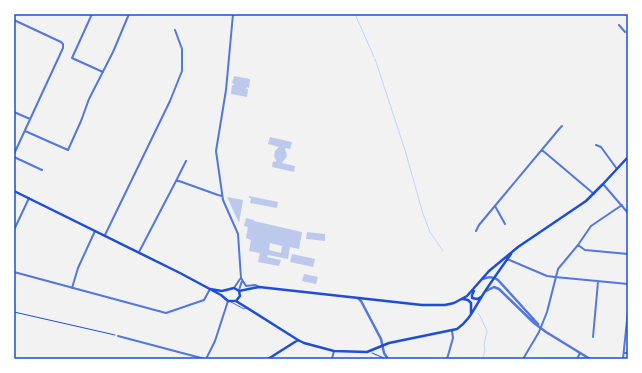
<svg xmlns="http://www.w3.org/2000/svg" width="642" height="373" viewBox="0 0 642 373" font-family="Signika,sans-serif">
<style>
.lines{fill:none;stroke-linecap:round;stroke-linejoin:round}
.stream{stroke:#bfd3fe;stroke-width:1}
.building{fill:#bdc9ec;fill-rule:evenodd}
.path{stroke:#1d4ed8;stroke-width:1}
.service{stroke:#5277de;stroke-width:1}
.minor{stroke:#5277de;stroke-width:2}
.tertiary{stroke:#5277de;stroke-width:2.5}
.secondary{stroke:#1d4ed8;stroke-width:2.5}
.neatline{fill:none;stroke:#1d4ed8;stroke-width:1.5}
</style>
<rect width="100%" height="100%" fill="#f2f2f2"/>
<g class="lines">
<path class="stream" d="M355,14L374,57
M375,59L405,150L423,214L430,232L443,251
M479,314L487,331L484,345L485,349L483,359"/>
</g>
<path class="building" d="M234,76L250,79L249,88L247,87L246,89H248L247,97L231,94L232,85H234V84L232,83Z
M270,137L292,142L290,149L285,148L287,156L282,163L295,166L294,172L272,167L273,161L276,162V160L274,156L275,151L279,147L268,144Z
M249,196L278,202L277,208L250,203L251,198H249Z
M227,197L243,200L239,223Z
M246,218L254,220V221L302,232L299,249L290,247L288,259L268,255L267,257L281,260L279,266L258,262L260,253L249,251L251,240L246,238L248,227L244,226ZM270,243L282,246L281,253L269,250Z
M307,232L325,234V241L306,239Z
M292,254L315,259L313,267L290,262Z
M304,274L318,277L316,284L302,281Z"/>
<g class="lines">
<path class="path" d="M14,312L115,335
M372,353L384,358"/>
<path class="service" d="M231,302L244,309L246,308"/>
<path class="minor" d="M92,14L72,58L103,72
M233,14L226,90L216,151L223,200L238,234L241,278L246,286L255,285L259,287
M14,20L61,42L63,44V48L14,154
M619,25L625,32
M14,112L30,119
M25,131L68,150L81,121L89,99L113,52L129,14
M596,145L601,147L617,169
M542,150L594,194
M14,157L42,170
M176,181L186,161
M603,184L628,213
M495,206L505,224
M14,230L29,198
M476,231L479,225L560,128L562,126
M105,235L170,101L182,71V49L175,30
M578,245L585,250L628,254
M139,252L176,181H179L218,195L222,196
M507,259L547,276L555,277L628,284
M14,272L166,313L204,300L210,289
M72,288L78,268L95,231
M234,288L240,279
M239,290L242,281
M118,336L205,359
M593,337L598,282
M624,353H628
M206,359L215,341L228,301
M332,359L334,351
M447,359L453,338L452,331
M523,359L539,332L547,312L558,269L578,245L591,226L622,205
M577,359L580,353
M623,359L628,310"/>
<path class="tertiary" d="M482,279C488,277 493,276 498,280L538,324
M486,291L494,287L499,289L534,323L546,332L590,359
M358,298L361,301L381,339L384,353L388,359"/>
<path class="secondary" d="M14,191L180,273L221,295L228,301H236L240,296L239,291L234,288L222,291L210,289
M239,291L259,287L422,305H445L454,303L467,296L489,271L518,247L586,201L603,184L628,157
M474,291L472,295V298L477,299L481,297
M463,299L468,300L471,303V313
M236,301L298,340L304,343L334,351L367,352L389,343L457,329C469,321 474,309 482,296C491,282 501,268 511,254
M268,359L298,340"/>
</g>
<rect width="642" height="373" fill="none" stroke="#ffffff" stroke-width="30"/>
<rect x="15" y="15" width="612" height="343" class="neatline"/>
</svg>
